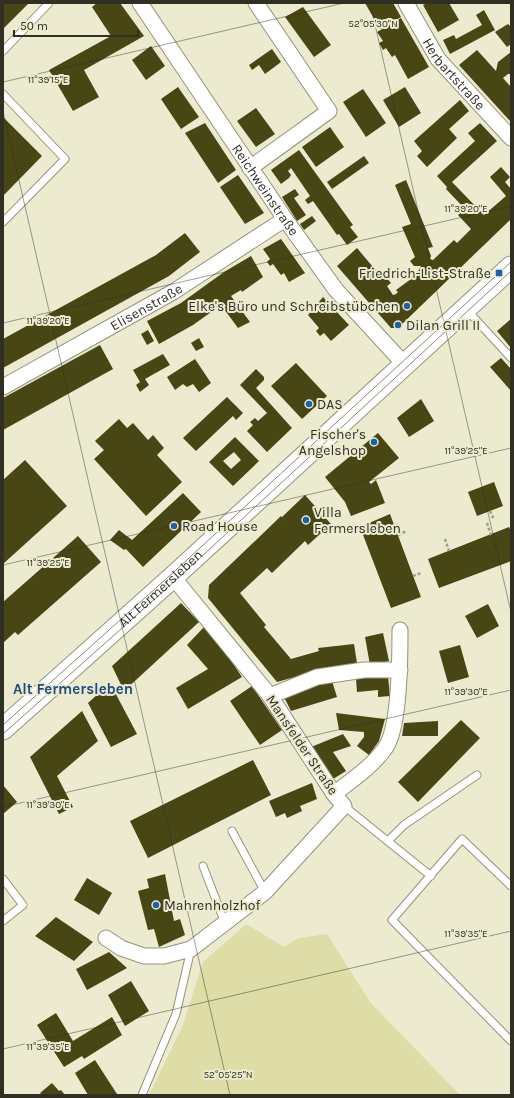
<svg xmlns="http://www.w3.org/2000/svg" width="514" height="1098" viewBox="0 0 514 1098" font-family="Karla,sans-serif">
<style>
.green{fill:#dedca7}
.building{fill:#484614;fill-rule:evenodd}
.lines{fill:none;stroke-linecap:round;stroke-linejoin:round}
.service-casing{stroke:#94937a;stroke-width:9}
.minor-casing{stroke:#94937a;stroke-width:17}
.secondary-casing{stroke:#94937a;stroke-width:23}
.path{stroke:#9f9f8a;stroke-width:2.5;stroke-dasharray:3 2;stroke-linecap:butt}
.service{stroke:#fff;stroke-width:7}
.minor{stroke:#fff;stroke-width:15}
.secondary{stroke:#fff;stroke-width:21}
.tram{stroke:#8a8977;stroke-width:1}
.ticks{fill:none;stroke:#2f2f24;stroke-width:1;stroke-opacity:0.45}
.poi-dot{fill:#1f5fb0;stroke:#ecebd0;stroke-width:1.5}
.labels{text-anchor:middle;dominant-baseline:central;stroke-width:4;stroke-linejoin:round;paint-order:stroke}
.street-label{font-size:14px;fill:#2f2f24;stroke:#ecebd0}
.poi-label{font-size:14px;fill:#2f2f24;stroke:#ecebd0;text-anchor:start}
.neighbourhood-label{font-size:15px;font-weight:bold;fill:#224a7f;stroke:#ecebd0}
.ticks-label{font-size:10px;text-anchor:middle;fill:#2f2f24;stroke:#ecebd0;stroke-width:4;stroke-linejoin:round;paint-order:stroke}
</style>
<rect width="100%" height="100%" fill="#ecebd0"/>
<path class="green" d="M246,924L284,947L299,938L327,934L370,1002L460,1095H149L183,1025L203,962Z"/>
<path class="building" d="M3,3H29L3,29Z
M97,3H120L144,36L84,70L99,97L73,111L49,70L111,36L92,7Z
M365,3H393L401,17L380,29Z
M427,3H449L459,20L438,32L423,5Z
M303,7L331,45L314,57L285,17Z
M484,10L495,30L450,54L443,40L454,35L456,39L482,25L476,15Z
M401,18L429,67L408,79L395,55L392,57L386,48L383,50L379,43L383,41L377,32Z
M508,24L511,27V44L507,47L495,32Z
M151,46L165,66L146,80L132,60Z
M272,49L281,62L265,74L259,65L252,70L249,65Z
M477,50L496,71L498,62L511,52V74H508L503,78L511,87V122L459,65Z
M178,87L199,117L181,129L161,99Z
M405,87L421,113L399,127L383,100Z
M363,89L386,123L366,137L343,102Z
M460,100L469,111L449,129L457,138L427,167L417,156L422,151L414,141Z
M256,108L275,134L256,147L237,121Z
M3,117L42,156L3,196Z
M205,123L236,170L218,183L185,133Z
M480,123L497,141L452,182L484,215L506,196L490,177L501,167L510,177L505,182L511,189V219L398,328H391L337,266L357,248L383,279L386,277L391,283L387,286L393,295L396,294L398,292L396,290L411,279L409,277L413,273L415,274L419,270L421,266H414L410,261L415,257L402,227L411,224L395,185L406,180L433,247L428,248L431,256L430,259L433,260L454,240L457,243L471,229L458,215L465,209L446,189L447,187L437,176L475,141L468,133Z
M330,127L344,147L316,167L302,147Z
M299,150L353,225L350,227L358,237L347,245L339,234L337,235L313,201L308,204L305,200L310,196L291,168L288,171L291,175L289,178L281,184L271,170Z
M364,156L369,163L332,189L327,182Z
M238,175L264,213L245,224L220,187Z
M295,189L299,195L294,198L306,215L297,221L282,197Z
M312,216L316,221L304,230L300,224Z
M185,233L200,252L169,276L3,368V339L156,255Z
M281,239L305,273L289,282L284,273L281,275L273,264L270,266L267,262L270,259L263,249Z
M251,256L263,277L242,292L241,290L231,296L250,322L238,328L224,309L226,305H221L193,325L159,344L147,321L181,303L224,272Z
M323,297L349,325L331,341L324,333L320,336L316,331L319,328L308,315Z
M511,319V348L497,331Z
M148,330L154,341L147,345L141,334Z
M199,338L204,347L196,351L191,343Z
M100,345L113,369L3,430V398Z
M163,354L170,365L145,379L149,385L140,392L136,385L140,382L133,370Z
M501,358L511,369V391L490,367Z
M195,359L211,383L199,392L193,384L187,387L183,384L175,390L167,377Z
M296,363L327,396L302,419L271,386Z
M256,369L264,377V380L256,388L292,428L267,452L247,431L253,425L250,422L255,418L258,421L267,413L240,385Z
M227,397L243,413L236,420L233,416L196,451L183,438Z
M421,399L434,421L409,437L397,418Z
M119,419L127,428L133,423L148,440L153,435L164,448L157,455L182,482L146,516L94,459L104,450L95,441Z
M378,433L399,458L369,482L371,484L376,480L385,503L351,516L345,502L325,477Z
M235,437L259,461L233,486L209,462ZM234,452L241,460L231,469L223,461Z
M25,460L67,506L3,564V480Z
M494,482L503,506L477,516L468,492Z
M183,493L201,512L143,567L126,549L124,550L110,540L119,530L132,540Z
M305,495L331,524L308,545L305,541L272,573L267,568L240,593L266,625L264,627L291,659L319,651L318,648L354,644L357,663L323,669L277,682L208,598L209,585L281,516L290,526L282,517Z
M390,514L421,597L391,608L360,527Z
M509,527L511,531V561L439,588L428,559Z
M78,536L101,562L18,635L15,632L3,643V602Z
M181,603L199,622L124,691L112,666Z
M488,604L499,626L477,638L465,616Z
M204,627L228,656L242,677L188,709L176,688L208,669L187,645Z
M383,633L389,661L370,665L365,637Z
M460,645L469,677L448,683L439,651Z
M388,676L390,696L378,697V690L357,692L356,679Z
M332,681L337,697L291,711L283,695Z
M110,683L137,734L111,747L88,703Z
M252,686L282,730L260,745L230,701Z
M82,711L98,741L57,776L73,807L59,814L30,757Z
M336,713L385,719L379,741L369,755L357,746L364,737V732L339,730Z
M461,720L480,738L418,802L398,782Z
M438,721V736H402L404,723Z
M343,734L351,746L333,752L346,771L333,779L311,747Z
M253,760L271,795L148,858L130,821Z
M312,783L317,799L300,806L302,811L287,818L285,813L276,817L269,801Z
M3,785L17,802L3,814Z
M165,874L174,921L180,919L185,935L159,947L154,929L148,930L138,891L149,888L147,879Z
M87,878L112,893L99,915L74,900Z
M56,917L93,942L74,961L35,936Z
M109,952L127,968L87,990L76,969Z
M131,981L149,1011L125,1026L108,995Z
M56,1013L73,1041L112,1017L122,1035L84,1059L82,1056L64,1067L37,1025Z
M95,1060L117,1094L116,1095H88L75,1073Z
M52,1083L59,1091L61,1090L65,1095H42L40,1093Z"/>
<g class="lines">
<g class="service-casing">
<path id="service" d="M3,51L49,3
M3,94L65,159L3,222
M467,310L511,358
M344,806L431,876
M232,831L265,892
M388,841L404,825L477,775
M203,866L225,923
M3,879L23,905L3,921
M511,886L462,839L392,920L511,1041
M142,1095L176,1014L191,949"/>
</g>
<g class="minor-casing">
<g id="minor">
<path id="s1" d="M140,3L285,219L336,290L405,365"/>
<path id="s2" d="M406,3L438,59L511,138"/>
<path d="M250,168L329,111L256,3"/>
<path id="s3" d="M3,387L173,292L285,219"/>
<path d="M270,696L317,677L364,670H400"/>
<path d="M334,794C352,780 373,766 386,747C400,725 400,657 400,630"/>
<path d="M106,938L121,948L144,956H164L191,949L265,892L344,806L334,794L270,696L173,577"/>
</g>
</g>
<g class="secondary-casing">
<g id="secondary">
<path id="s4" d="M3,729L173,577L511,267"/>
</g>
</g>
<path class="path" d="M490,511L494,520
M487,523L491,535
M398,535L407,531
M445,539L449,551
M413,576L421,573"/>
<use href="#service" class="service"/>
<use href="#minor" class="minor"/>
<use href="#secondary" class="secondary"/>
<path class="tram" d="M3,725L176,570L511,262
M3,734L176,580L511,271"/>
</g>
<path class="ticks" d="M370,3L511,612M3,82L344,3M3,111L230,1095M3,323L511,206M3,565L511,448M3,807L511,690M3,1049L511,931"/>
<g class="poi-dot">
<rect x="495" y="269" width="8" height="8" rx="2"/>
<circle cx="407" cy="306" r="4"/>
<circle cx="398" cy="325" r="4"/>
<circle cx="309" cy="404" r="4"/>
<circle cx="374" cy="442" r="4"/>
<circle cx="306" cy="520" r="4"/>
<circle cx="174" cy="526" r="4"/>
<circle cx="156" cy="905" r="4"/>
</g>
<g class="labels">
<g class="street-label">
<text stroke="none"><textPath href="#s2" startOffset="86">Herbartstraße</textPath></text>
<text stroke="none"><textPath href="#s1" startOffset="225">Reichweinstraße</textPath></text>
<text stroke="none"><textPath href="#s3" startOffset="164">Elisenstraße</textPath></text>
<text stroke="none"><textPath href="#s4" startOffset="211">Alt Fermersleben</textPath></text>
<text transform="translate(302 745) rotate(56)">Mansfelder Straße</text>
</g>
<g class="poi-label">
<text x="491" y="273" text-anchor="end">Friedrich-List-Straße</text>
<text x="399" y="306" text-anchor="end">Elke's Büro und Schreibstübchen</text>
<text x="406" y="325">Dilan Grill II</text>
<text x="317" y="404">DAS</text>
<text x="366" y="434" text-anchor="end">Fischer's<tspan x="366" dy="16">Angelshop</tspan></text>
<text x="314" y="512">Villa<tspan x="314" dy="16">Fermersleben</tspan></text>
<text x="182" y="526">Road House</text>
<text x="164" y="905">Mahrenholzhof</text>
</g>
<g class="neighbourhood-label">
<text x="73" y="689">Alt Fermersleben</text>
</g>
</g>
<g class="ticks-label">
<text x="373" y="27">52°05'30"N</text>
<text x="48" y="83">11°39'15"E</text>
<text x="466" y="212">11°39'20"E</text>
<text x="48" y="324">11°39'20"E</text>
<text x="466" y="454">11°39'25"E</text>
<text x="48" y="566">11°39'25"E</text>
<text x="466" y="695">11°39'30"E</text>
<text x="48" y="808">11°39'30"E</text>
<text x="466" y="937">11°39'35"E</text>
<text x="48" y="1050">11°39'35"E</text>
<text x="228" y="1078">52°05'25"N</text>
</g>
<rect width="514" height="1098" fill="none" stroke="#2f2f24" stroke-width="8"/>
<path d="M14 30v6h124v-6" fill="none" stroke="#2f2f24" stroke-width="2"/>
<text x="20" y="30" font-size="12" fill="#2f2f24" stroke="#ecebd0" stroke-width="3" paint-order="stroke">50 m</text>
</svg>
